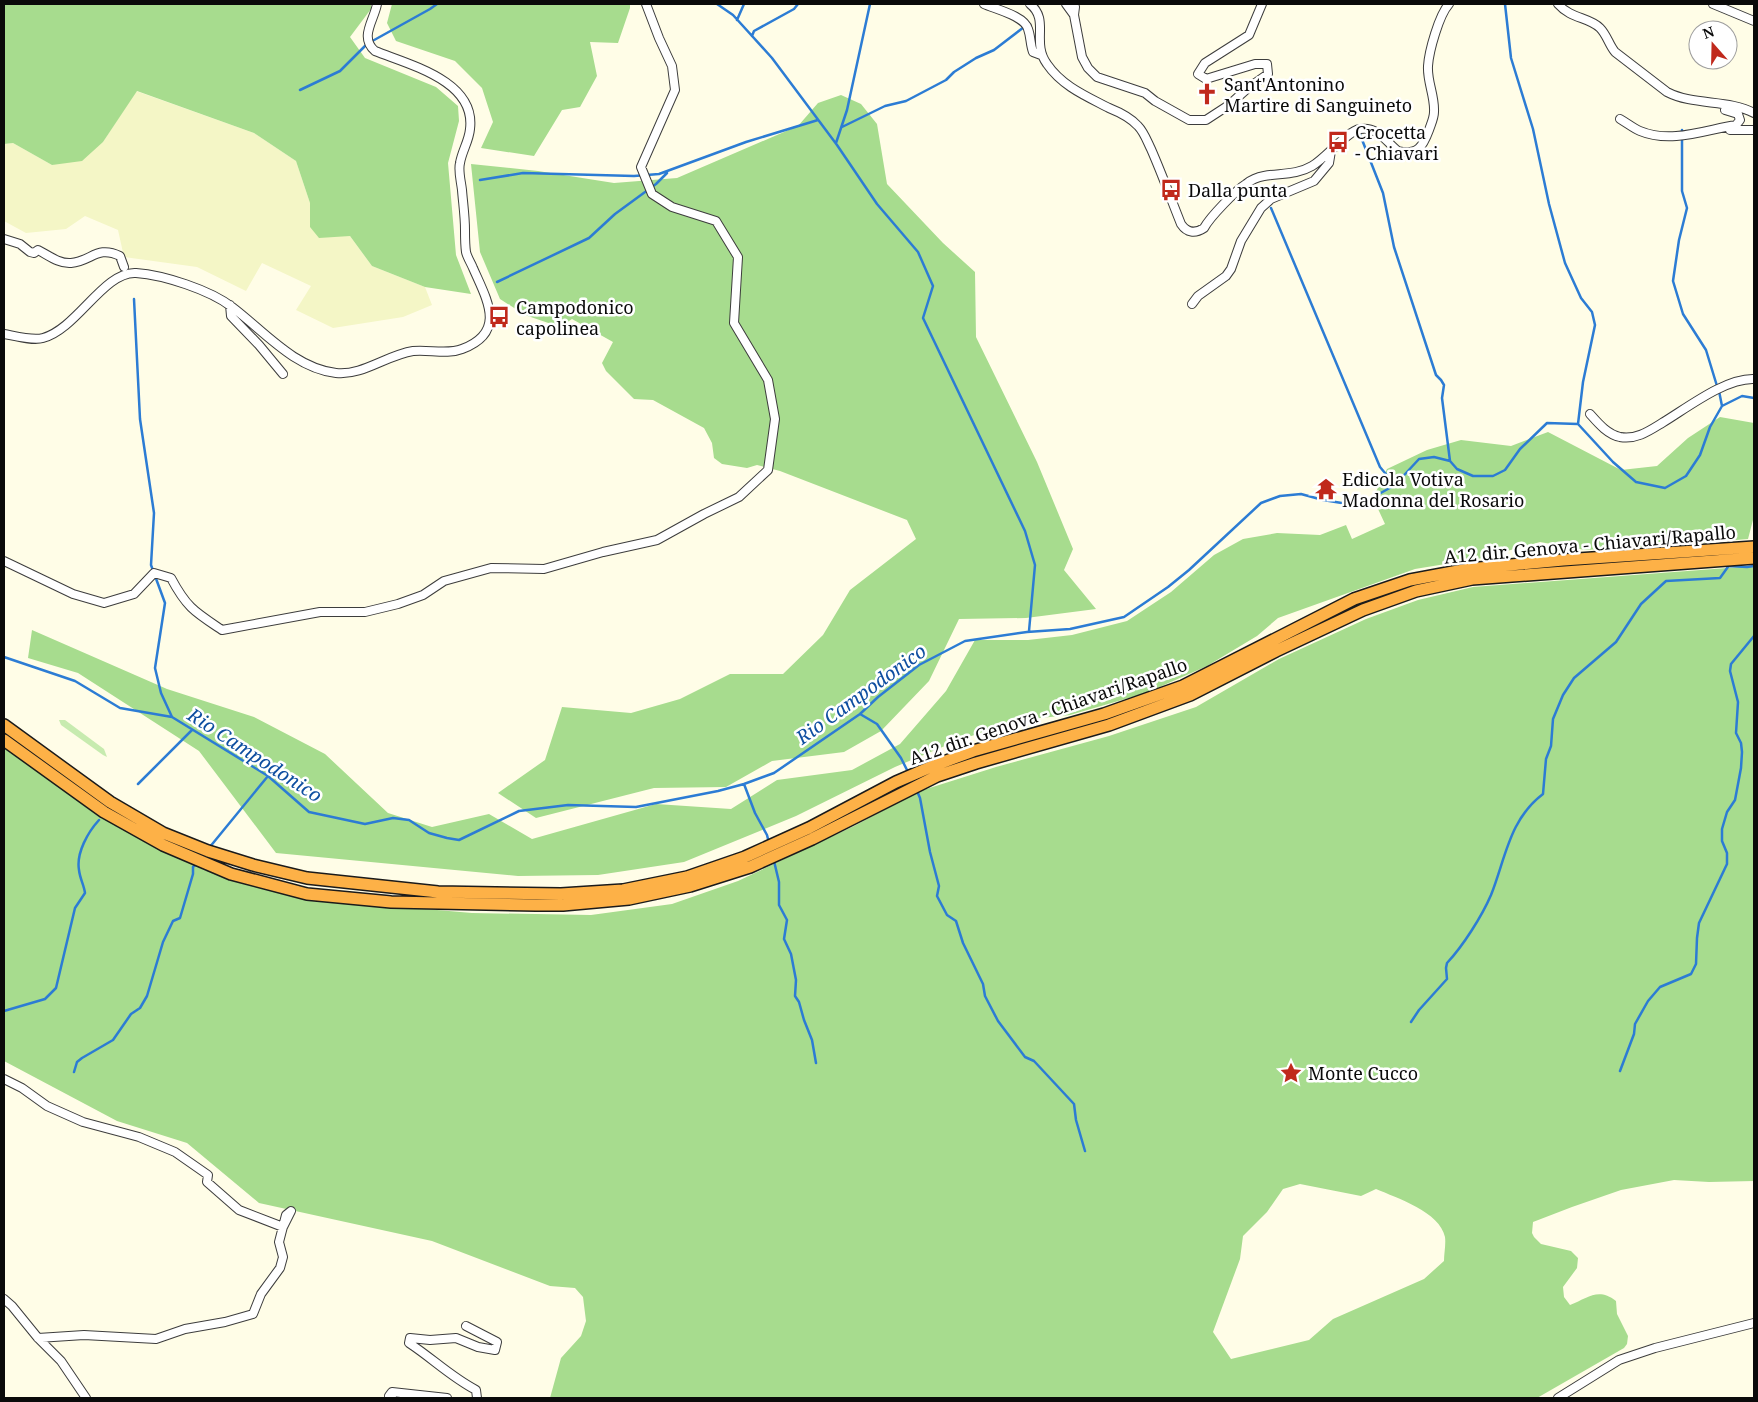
<svg xmlns="http://www.w3.org/2000/svg" width="1758" height="1402" viewBox="0 0 1758 1402" font-family="'Noto Serif',serif">
<style>
.farmland{fill:#f4f6c6}
.green{fill:#c7ebaf}
.forest{fill:#a7dc8e;fill-rule:evenodd}
.lines{fill:none;stroke-linecap:round;stroke-linejoin:round}
.stream{stroke:#2c7cd4;stroke-width:2.5}
.minor-casing{stroke:#3d3d3d;stroke-width:10}
.highway-casing{stroke:#1b1b1b;stroke-width:14}
.minor{stroke:#fff;stroke-width:8}
.highway{stroke:#fdb147;stroke-width:11}
.labels{text-anchor:middle;dominant-baseline:central;stroke-width:5;stroke-linejoin:round;paint-order:stroke}
.poi-label{font-size:18px;fill:#0a0a0a;stroke:#fff;text-anchor:start}
.street-label{font-size:18px;fill:#0a0a0a;stroke:#fff}
.water-label{font-size:19px;font-style:italic;fill:#0e4ea0;stroke:#fff}
</style>
<rect width="100%" height="100%" fill="#fffde7"/>
<path class="farmland" d="M136,91L254,133L296,161L310,203V227L350,236L372,266L425,287L432,305L403,317L333,328L296,310L311,286L262,263L246,291L197,267L124,257L118,230L85,216L66,229L26,233L4,221V144L13,143L52,165L103,142Z"/>
<path class="green" d="M59,720H65L104,749L107,757L103,755L61,725Z"/>
<path class="forest" d="M4,4H371V9L350,37L365,58L436,87L458,106L459,121L448,163L456,255L471,294L425,287L372,266L350,236L319,238L310,227V203L296,161L254,133L137,91L103,142L82,161L52,165L13,143L4,144Z
M392,4H630V8L618,43L590,42L597,76L580,107L562,110L534,156L481,148L493,122L482,88L455,61L396,41L387,23Z
M841,95L861,104L877,124L887,184L943,243L975,272L976,337L1037,462L1073,549L1064,570L1096,609L1026,618L959,619L929,681L881,731L844,752L772,761L726,787L654,788L536,818L498,793L545,760L562,707L631,713L680,699L730,674H783L823,635L850,590L916,539L907,520L780,471L757,465L747,468L722,464L714,458L712,443L704,428L653,400L634,399L606,371L602,363L613,342L572,319L560,327L525,315L500,299L480,252L471,164L538,171L614,183L677,178L798,126L818,103Z
M1720,417L1754,423V516L1748,539L1674,545L1585,550L1540,542L1482,558L1415,569L1278,618L1257,636L1207,666L1146,693L1070,715L1020,720L959,740L895,767L796,816L684,862L598,875L518,876L276,853L199,751L78,673L28,658L32,630L167,689L254,717L325,754L388,813L432,827L489,814L532,839L656,804L731,809L777,780L852,770L900,744L946,691L975,640H1028L1072,635L1127,621L1171,592L1214,555L1243,539L1277,533L1320,535L1346,525L1352,539L1385,524L1373,498L1387,469L1427,450L1461,440L1511,446L1548,432L1621,470L1657,466L1688,438Z
M1754,566V1181L1709,1182L1674,1180L1621,1190L1572,1207L1533,1222L1532,1233L1534,1237L1541,1244L1571,1251L1578,1258L1577,1268L1563,1287L1564,1297L1570,1305C1588,1298 1598,1287 1616,1301L1617,1314L1628,1336L1627,1344L1624,1348L1537,1398H550L561,1358L581,1336L586,1321L583,1297L575,1288L550,1286L432,1241L259,1203L187,1143L117,1121L4,1061V745L98,816L204,870L321,900L472,913L591,915L672,904L738,881L854,826L920,791L996,767L1109,736L1196,707L1279,659L1366,619L1418,600L1473,587ZM1300,1184L1361,1196L1376,1189C1397,1198 1440,1212 1445,1237C1446,1244 1444,1254 1444,1261L1424,1279L1333,1319L1309,1340L1231,1359L1213,1332L1240,1259L1243,1236L1267,1212L1283,1189Z"/>
<g class="lines">
<path class="stream" d="M717,4L733,15L772,58L837,145L877,204L918,252L933,286L923,318L1025,531L1035,565L1029,631
M1505,4L1511,58L1533,129L1549,204L1565,263L1581,298L1592,312L1595,325L1583,382L1578,424
M737,20L744,4
M752,36L754,31L794,9L798,4
M300,90L340,71L367,44L430,9L437,4
M842,127L885,106L906,101L946,80L954,72L976,58L994,50L1024,27
M1682,130V191L1687,208L1679,240L1673,281L1683,314L1706,350L1717,386
M1359,132L1383,193L1394,247L1436,375L1441,380L1444,385L1442,398L1450,461
M836,143L847,110L870,4
M480,180L523,173L634,176L659,174L746,142L818,120
M1271,208L1380,467L1395,485
M497,282L589,238L615,214L656,184L667,173
M134,299L140,419L154,513L151,565L165,603L155,668L161,693L172,717
M1719,391L1722,406
M1728,566L1747,567L1754,566
M4,657L75,681L120,708L172,717L268,776L309,812L365,824L393,818L409,820L429,833L447,838L459,840L519,811L568,805L636,807L718,791L744,784L774,773L860,714L878,697L919,665L965,641L1027,632L1070,629L1124,617L1168,587L1189,570L1261,503L1280,496L1301,494L1323,500L1348,504L1370,499L1395,485L1419,459L1434,457L1450,461L1457,469L1473,476H1493L1505,470L1520,449L1547,423L1578,424L1613,462L1636,482L1665,488L1686,476L1700,455L1710,427L1722,406L1742,396L1754,398
M860,714L877,724L901,758L908,772
M138,784L192,730
M744,784L755,813L767,835L769,843
M917,791L920,798L930,852L939,886L937,896L947,915L956,921L963,943L983,984L985,996L998,1021L1025,1057L1034,1061L1074,1104L1076,1120L1085,1151
M209,848L268,776
M774,861L779,882V905L787,920L784,939L791,954L796,980L795,996L799,1002L804,1020L812,1040L816,1063
M4,1011L45,999L56,988L75,908L85,893C84,885 80,879 79,870C76,853 88,832 99,820
M1411,1022L1419,1010L1447,979L1446,968L1447,963C1463,946 1482,916 1491,895C1506,857 1509,820 1543,794L1546,759L1551,746L1553,719L1563,695L1574,678L1616,642L1641,604L1666,581L1720,578L1730,564
M1620,1071L1634,1034L1635,1024L1648,1001L1660,987L1691,974L1696,964L1697,938L1699,923L1727,864V853L1722,841V829L1727,812L1735,800L1741,768L1742,752L1741,743L1736,733L1738,702L1730,671L1731,664L1754,636
M74,1072L77,1062L82,1058L113,1040L131,1014L140,1008L147,996L163,942L173,921L180,918L193,874V867L196,864"/>
<g class="minor-casing">
<path id="minor" d="M984,4C995,9 1025,16 1028,29C1031,37 1030,44 1033,52L1041,55
M1030,4C1050,20 1031,42 1047,64C1062,86 1086,96 1109,108C1119,112 1130,117 1138,126C1144,132 1147,141 1151,149C1162,174 1171,199 1181,224C1187,233 1195,234 1204,228C1210,217 1236,190 1246,184C1251,180 1258,177 1264,176C1280,173 1297,175 1312,166C1326,158 1347,131 1360,129C1378,126 1386,142 1398,151C1418,156 1423,146 1429,130C1431,124 1434,118 1434,112C1435,96 1427,82 1428,66C1429,51 1439,15 1449,4
M1066,4L1074,15L1082,57L1088,68L1097,77L1145,93L1155,101L1189,120H1206L1229,105L1248,88L1268,74L1267,64H1255L1206,79L1198,74L1205,63L1249,35L1262,4
M1558,4C1571,19 1589,17 1600,28C1607,35 1609,45 1615,52L1667,92C1694,106 1728,99 1754,113
M1713,4L1754,21
M1074,15L1075,7L1074,4
M1620,119C1627,123 1633,128 1640,131C1671,144 1705,130 1736,125L1740,120L1738,114L1725,110
M1730,130H1754
M4,239L20,244L30,252L34,253L38,250C48,255 59,264 71,263C92,261 97,245 120,256L124,267
M1192,304L1198,296L1226,276L1231,269L1241,241L1261,208L1271,199L1314,181L1329,163L1331,151
M230,305L231,316L259,345L283,374
M4,334C15,336 33,341 43,338C77,329 104,271 136,273C164,275 210,290 232,307C264,331 294,368 336,373C362,376 387,355 413,351C428,349 447,355 462,349C507,332 487,300 473,268C471,263 467,257 466,252C465,245 465,237 465,230C465,216 463,203 462,190C461,181 458,171 460,163C462,151 469,141 470,129C476,81 410,65 375,51C359,37 374,21 377,4
M1590,414C1598,423 1607,434 1620,437C1636,440 1649,431 1662,423C1687,408 1725,378 1754,379
M4,561L73,594L104,603L134,594L154,573L171,578C187,608 195,612 222,630L320,612H365L398,604L423,595L444,581L491,568L544,569L603,552L657,540L704,514L739,497L768,470L775,419L768,380L734,323L738,257L716,221L672,207L652,194L641,167L675,90L672,66L659,38L646,4
M4,1079L22,1088L47,1106L83,1122L139,1137L175,1152L208,1175L207,1182L239,1210L283,1227L291,1211L286,1215L279,1242L283,1257L280,1268L261,1294L253,1314L225,1322L185,1329L156,1339L84,1335L38,1338
M4,1299L12,1306L38,1338L61,1361L86,1398
M466,1326L497,1342L495,1350L478,1347L456,1338L430,1340L410,1338L409,1343C432,1358 451,1377 476,1390L477,1398
M392,1398L389,1396L392,1392L447,1398
M1558,1398L1619,1360L1655,1348L1754,1323"/>
</g>
<g class="highway-casing">
<path id="highway" d="M4,725L110,802L163,833L208,851L253,865L307,878L438,892L561,894L623,890L687,877L745,857L809,828L896,782L933,766L973,751L1104,714L1183,686L1354,599L1410,580L1469,569L1563,560L1754,547
M4,740L104,812L163,845L231,874L307,894L391,902L536,905H563L629,899L690,886L750,867L812,839L937,776L976,763L1109,725L1190,695L1276,651L1363,610L1416,591L1472,579L1754,558"/>
</g>
<use href="#minor" class="minor"/>
<use href="#highway" class="highway"/>
</g>
<defs>
<g id="church-bare" transform="scale(1.725)"><path d="M-1.2-6h2.4v3.5h3.3v2.4h-3.3V6h-2.4V-.1h-3.3v-2.4h3.3Z" fill="#c0291c" stroke="#fff" stroke-width="2.5" paint-order="stroke"/></g>
<g id="bus-bare" transform="scale(1.725)"><path d="M-5-6H5V4H4V6H2V4H-2V6H-4V4H-5ZM-3.5-4V0h7V-4ZM-3.5 1.2v1.5H-2V1.2ZM2 1.2v1.5H3.5V1.2Z" fill="#c0291c" stroke="#fff" stroke-width="2.5" paint-order="stroke"/></g>
<g id="temple-bare" transform="scale(1.725)"><path d="M0-6L5-2H3V0L6.5 2.5H4V6H1.5V3h-3V6H-4V2.5H-6.5L-3 0V-2H-5Z" fill="#c0291c" stroke="#fff" stroke-width="2.5" paint-order="stroke"/></g>
<g id="sight-bare" transform="scale(1.725)"><path d="M0-6L1.8-2.2L6-1.7L2.9 1.2L3.7 5.4L0 3.3L-3.7 5.4L-2.9 1.2L-6-1.7L-1.8-2.2Z" fill="#c0291c" stroke="#fff" stroke-width="2.5" paint-order="stroke"/></g>
</defs>
<g fill-rule="evenodd">
<use href="#church-bare" x="1207" y="94"/>
<use href="#bus-bare" x="1338" y="142"/>
<use href="#bus-bare" x="1171" y="190"/>
<use href="#bus-bare" x="499" y="317"/>
<use href="#temple-bare" x="1326" y="489"/>
<use href="#sight-bare" x="1291" y="1073"/>
</g>
<g class="labels">
<g class="poi-label">
<text x="1224" y="84">Sant'Antonino<tspan x="1224" dy="21">Martire di Sanguineto</tspan></text>
<text x="1355" y="132">Crocetta<tspan x="1355" dy="21">- Chiavari</tspan></text>
<text x="1188" y="190">Dalla punta</text>
<text x="516" y="307">Campodonico<tspan x="516" dy="21">capolinea</tspan></text>
<text x="1342" y="479">Edicola Votiva<tspan x="1342" dy="21">Madonna del Rosario</tspan></text>
<text x="1308" y="1073">Monte Cucco</text>
</g>
<g class="street-label">
<text transform="translate(1590 544) rotate(-5)">A12 dir. Genova - Chiavari/Rapallo</text>
<text transform="translate(1048 711) rotate(-19)">A12 dir. Genova - Chiavari/Rapallo</text>
</g>
<g class="water-label">
<text transform="translate(861 694) rotate(-36)">Rio Campodonico</text>
<text transform="translate(255 755) rotate(33)">Rio Campodonico</text>
</g>
</g>
<rect width="1758" height="1402" fill="none" stroke="#0a0a0a" stroke-width="10"/>
<g transform="translate(1713 45) rotate(340)"><circle r="24" fill="#ffffff" stroke="#9d9d9d"/>
<path d="M0-4L9 19L0 12L-9 19Z" fill="#c0291c"/>
<text y="-8" font-size="14" font-weight="bold" text-anchor="middle" fill="#0a0a0a">N</text>
</g>
</svg>
